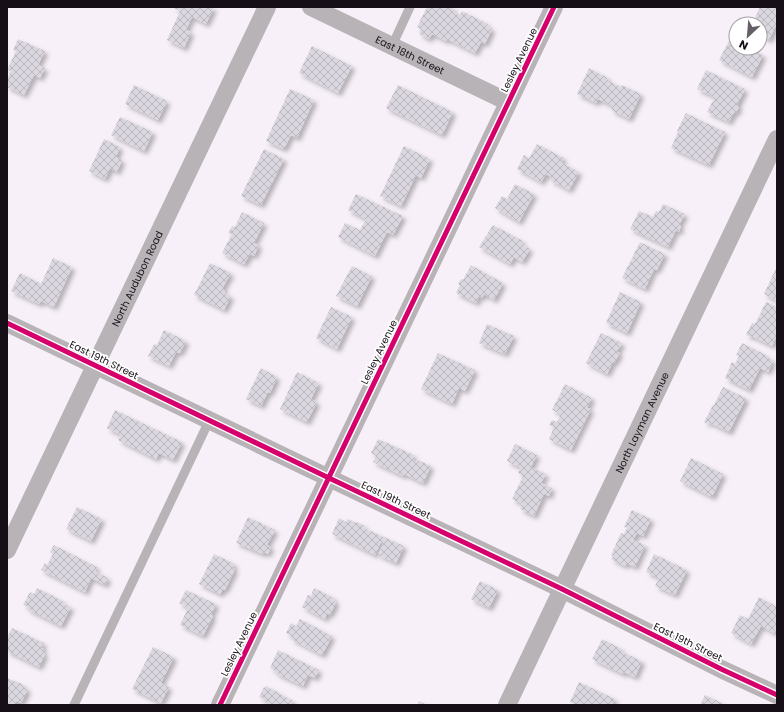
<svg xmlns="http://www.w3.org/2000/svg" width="784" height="712" viewBox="0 0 784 712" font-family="Poppins,sans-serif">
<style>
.building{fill:url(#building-cross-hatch);filter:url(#shadow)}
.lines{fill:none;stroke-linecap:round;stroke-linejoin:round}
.lane{stroke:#b7b3b6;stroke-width:9}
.street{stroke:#b7b3b6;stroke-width:18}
.cycleway-casing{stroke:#fff;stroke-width:8}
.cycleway{stroke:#d6006c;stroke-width:5}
.labels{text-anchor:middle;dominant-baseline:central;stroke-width:3.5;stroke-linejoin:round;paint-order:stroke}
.street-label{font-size:10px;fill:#160f18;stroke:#fff}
</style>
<defs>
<pattern id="building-cross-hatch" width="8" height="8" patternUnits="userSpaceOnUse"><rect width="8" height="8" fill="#dbd7e0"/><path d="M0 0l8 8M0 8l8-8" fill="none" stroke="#bbb7bf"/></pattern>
<filter id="shadow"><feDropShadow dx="3.5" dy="3.5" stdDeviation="2" flood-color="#0004"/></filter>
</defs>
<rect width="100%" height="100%" fill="#f7f0f8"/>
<path class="building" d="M172,7H214L206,24L192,17L186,30L191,32L184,48L167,40L180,11Z
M427,7H454L452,11L460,15L462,11L488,24L487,26L492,29L485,44L481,42L475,53L447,39L446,41L432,34L429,39L419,34L421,29L417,27Z
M760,7H777V23L769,40L760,35V24H752Z
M18,39L45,51L38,65L45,68L40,78L34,75L24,95L7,87V79L11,71L7,70L16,51L13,50Z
M730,39L736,42V48H749L763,55L752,77L719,60Z
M312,46L352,66L338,93L299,73Z
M589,68L608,78L607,80L621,87L622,85L641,94L629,119L611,110L613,106L598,99L596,103L577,94Z
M706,70L745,89L737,105L739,107L736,113L734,112L729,122L707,112L715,97L697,89Z
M134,85L167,101L158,120L125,104Z
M398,85L453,112L442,135L386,108Z
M290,89L314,100L297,138L291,135L284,149L266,141Z
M686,113L725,132L709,165L671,148L678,132L677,131Z
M120,117L153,132L144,151L111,135Z
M104,139L120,147L116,157L122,160L117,172L110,168L105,179L89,171Z
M537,144L564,158L561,162L579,172L569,190L550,180L551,177L546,174L541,182L517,169L524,155L529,158Z
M404,146L430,159L421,178L416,175L401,206L380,196Z
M264,149L284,159L261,205L241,196Z
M515,184L534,194L519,222L495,208L502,196L507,199Z
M356,194L403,216L393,235L387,232L375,256L338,237L345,223L360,230L366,219L348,210Z
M663,204L685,214L679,225L681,226L679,232L676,230L668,247L630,229L639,211L653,217L656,211L659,212Z
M242,212L264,223L254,243L259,245L254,256L250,254L244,264L222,253L232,234L228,233L232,226L235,227Z
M493,225L523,241L521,244L530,249L522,262L514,257L510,264L479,247Z
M640,242L665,254L657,270L654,269L645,289L622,278Z
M53,258L72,267L54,307L41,301L39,304L11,291L20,273L41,284Z
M210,263L231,273L222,289L225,291L224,293L231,296L224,310L194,295Z
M471,265L503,283L494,300L484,294L482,298L479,296L476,303L456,293L460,285L458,284L461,279L463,280Z
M352,266L372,276L357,306L336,296Z
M777,266V301L764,294Z
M620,292L641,302L627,333L606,323Z
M766,302L777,307V335L772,346L751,336V337L746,335L752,323L755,324Z
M331,307L352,317L337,349L316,338Z
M487,324L514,336L505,354L479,343Z
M164,330L186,341L180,353L176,352L169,366L148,356L154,344L157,345Z
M601,333L622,343L617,352L620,353L614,363L613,362L607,374L586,363Z
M742,343L766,355L765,356L773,360L768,372L760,368L749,390L725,378L732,362L735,364L739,356L736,355Z
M438,353L475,370L465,391L459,388L452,404L421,389Z
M261,368L277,377L270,393L268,392L261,406L246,399Z
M297,372L319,383L311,399L317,402L307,422L280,409Z
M565,384L592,398L587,408L591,409L571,450L549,439L554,427L549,425L552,420L557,422L561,414L552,410Z
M723,387L746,398L729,432L708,422L707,424L704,422L713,405H714Z
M115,410L182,442L173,460L159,453L156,459L118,440L121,435L107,428Z
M378,439L414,455L412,460L417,462L418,460L431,466L423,483L404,474L403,476L373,462L376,456L371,453Z
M515,444L537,455L531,467L546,474L541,483L552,488L549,496L544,494L534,516L520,509L522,504L512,499L523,476L518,473L521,468L507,461Z
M691,458L723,474L712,497L680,481Z
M77,507L102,519L91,541L66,529Z
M632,510L651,519L643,536L637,533L633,540L645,545L635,567L626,563L625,566L611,559L613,556L611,555L621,533L624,534L627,528L624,527Z
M248,517L275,530L267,545L271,547L268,554L264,552L263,554L236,543Z
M339,518L346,522L348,519L356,523L357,522L365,526L364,528L404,546L396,563L378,555L383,543L381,542L375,555L332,534Z
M54,545L97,567L95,571L108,578L105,585L91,578L85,592L41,570L45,563L47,565L53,554L50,552Z
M214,554L235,564L232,568L235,569L225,590L223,589L220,594L199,584Z
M654,554L687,570L675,595L655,586L659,578L646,572Z
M480,581L498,590L489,608L471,599Z
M37,588L63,601L62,603L71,607L61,626L27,609L28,607L23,605L30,592L34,594Z
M314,588L334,598L333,600L336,602L330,615L327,613L325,619L302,607L308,595L311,596Z
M186,590L216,604L211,615L213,616L203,636L180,625L188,608L179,603Z
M759,597L777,607V632L775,631L774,633L761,626L751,644L731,633L740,615L748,619Z
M300,619L332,636L322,655L291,639L292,636L286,633L291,623L296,626Z
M12,628L44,643L41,648L44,649L42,652L45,654L39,667L7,651V637Z
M602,639L622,649L620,651L642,661L635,677L624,672L623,674L592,659Z
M153,647L174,657L161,683L169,687L161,703L132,689Z
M278,650L319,670L315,678L308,675L303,686L275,673L276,671L270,668Z
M7,678L24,685L23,687L28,689L21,703L16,701L13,705H11L7,703Z
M579,682L615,699L612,705H577L570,702Z
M266,686L293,701L291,705H270L263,701L264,699L259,697L264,687L265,688Z
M705,695L726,705H700Z
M419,701L427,705H417Z"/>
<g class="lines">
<path class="lane" d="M392,46L410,7
M74,705L209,421"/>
<g class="street">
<path id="s1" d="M311,7L508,102"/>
<path d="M7,323L329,478L562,589L721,669L777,695"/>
<path id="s2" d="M7,550L267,7"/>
<path d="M220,705L554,7"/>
<path id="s3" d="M507,705L777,139"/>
</g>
<g class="cycleway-casing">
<path id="cycleway" d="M7,323L329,478L562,589L721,669L777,695
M220,705L554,7"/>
</g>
<use href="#cycleway" class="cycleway"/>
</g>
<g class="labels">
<g class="street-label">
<text stroke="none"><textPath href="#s1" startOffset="110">East 18th Street</textPath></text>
<text transform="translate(519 60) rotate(-64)">Lesley Avenue</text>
<text stroke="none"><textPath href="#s2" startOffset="301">North Audubon Road</textPath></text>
<text transform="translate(379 352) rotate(-64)">Lesley Avenue</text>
<text transform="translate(104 360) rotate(26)">East 19th Street</text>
<text stroke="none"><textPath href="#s3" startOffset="313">North Layman Avenue</textPath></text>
<text transform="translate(396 500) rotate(25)">East 19th Street</text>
<text transform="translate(688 642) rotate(26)">East 19th Street</text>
<text transform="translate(239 644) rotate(-64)">Lesley Avenue</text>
</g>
</g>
<rect width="784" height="712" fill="none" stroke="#160f18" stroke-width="16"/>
<g transform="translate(748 36) rotate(206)"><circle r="19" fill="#ffffff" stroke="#a29fa3"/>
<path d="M0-3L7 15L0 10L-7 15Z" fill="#655e66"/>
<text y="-6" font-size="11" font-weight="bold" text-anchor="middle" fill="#160f18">N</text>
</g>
</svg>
